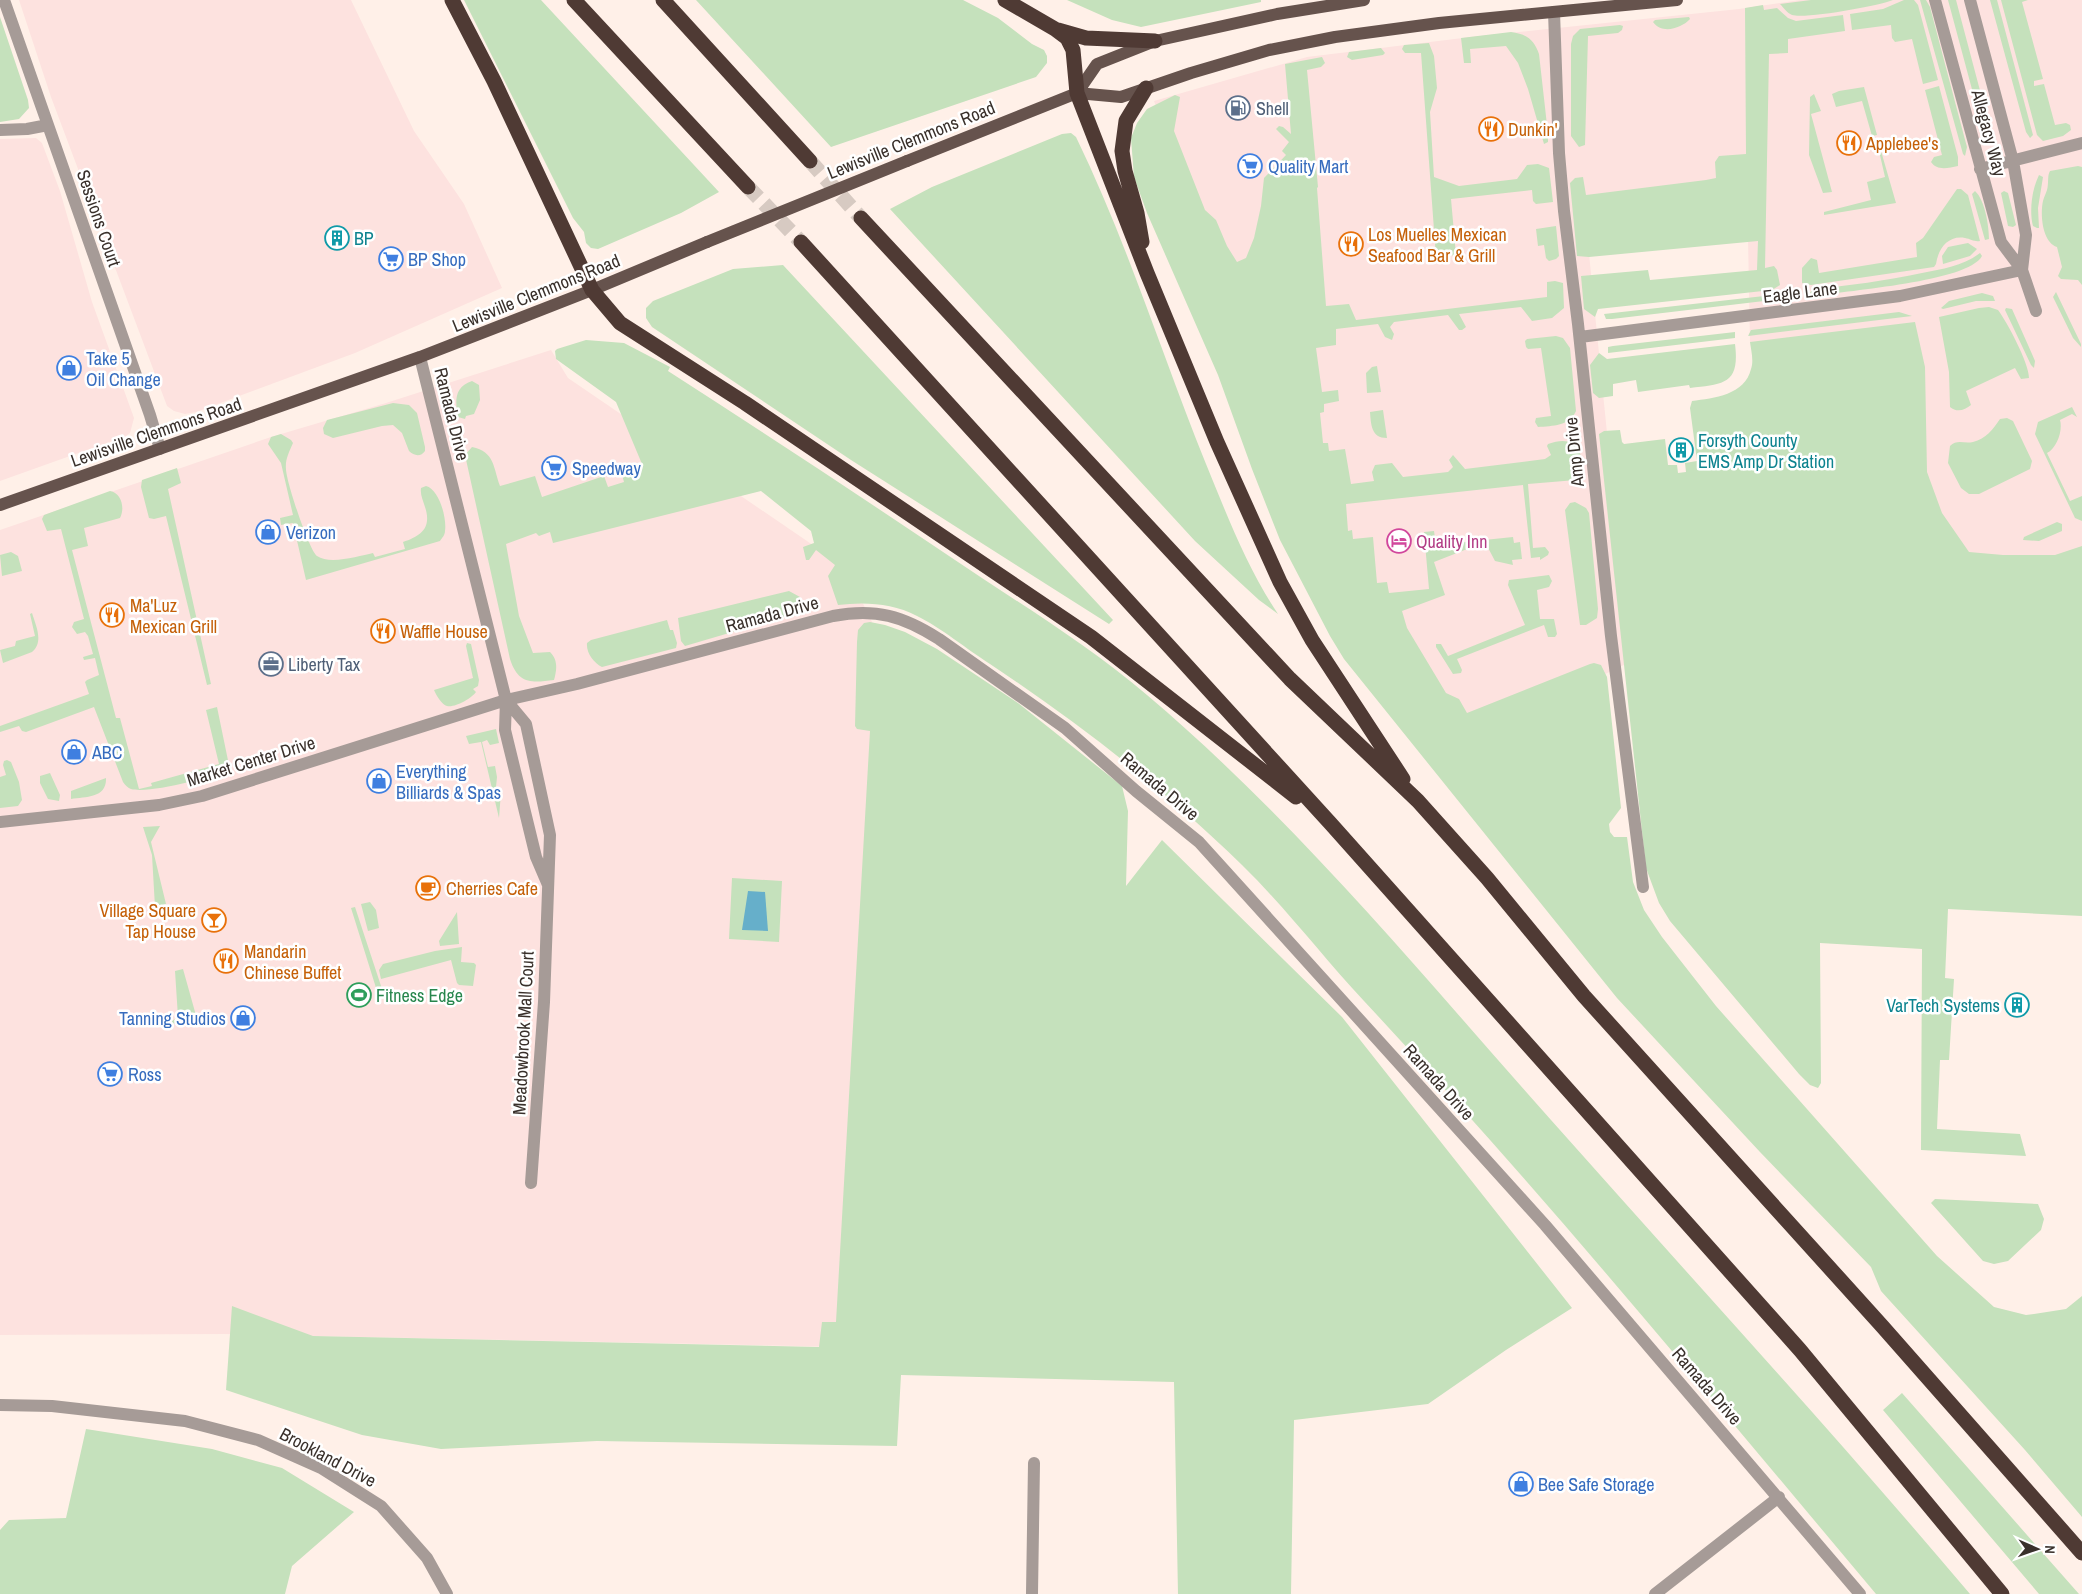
<svg xmlns="http://www.w3.org/2000/svg" width="2082" height="1594" viewBox="0 0 2082 1594" font-family="'Archivo Narrow',sans-serif">
<style>
.commercial{fill:#fde2df}
.green{fill:#c5e1bc}
.water{fill:#66afca}
.lines{fill:none;stroke-linecap:round;stroke-linejoin:round}
.highway-tunnel{stroke:#d7cac2;stroke-width:15;stroke-dasharray:15 8;stroke-linecap:butt}
.minor{stroke:#a69b97;stroke-width:12}
.major{stroke:#66534d;stroke-width:12}
.highway{stroke:#4f3a34;stroke-width:15}
.major-bridge{stroke:#66534d;stroke-width:12}
.labels{text-anchor:middle;dominant-baseline:central;stroke-width:5;stroke-linejoin:round;paint-order:stroke}
.service-label{font-size:18px;fill:#4e5e75;stroke:#fff;text-anchor:start}
.food-label{font-size:18px;fill:#c56008;stroke:#fff;text-anchor:start}
.street-label{font-size:18px;fill:#39302b;stroke:#fff}
.shop-label{font-size:18px;fill:#366cbe;stroke:#fff;text-anchor:start}
.culture-label{font-size:18px;fill:#0d838f;stroke:#fff;text-anchor:start}
.hotel-label{font-size:18px;fill:#b23c85;stroke:#fff;text-anchor:start}
.leisure-label{font-size:18px;fill:#27864d;stroke:#fff;text-anchor:start}
</style>
<rect width="100%" height="100%" fill="#fff0e8"/>
<path class="commercial" d="M19,0H351L414,131L464,204L502,288L355,353L196,412L185,414L174,411L167,406L51,97Z
M1801,0H2082V565H1960L1926,496L1905,335L1750,342L1747,185L1584,204L1630,662L1460,744L1330,527L1209,244L1154,101L1307,57L1471,37L1739,9Z
M36,138L42,143L60,191L92,302L134,418L130,433L126,436L0,481V139Z
M551,350L568,378L845,567L875,628L845,1347L224,1334L0,1335V530L271,437L386,403Z"/>
<path class="green" d="M464,0H541L719,192L681,213L598,249L591,248L586,243L584,232L573,218Z
M696,0H963L998,18L1032,44L1044,50L1047,56V63L1036,77L831,147Z
M1067,0H1261V2L1141,27L1112,20Z
M1811,0H1893C1878,6 1806,19 1792,15C1787,13 1784,8 1780,4Z
M1904,0H1914L1918,5L1938,80L1923,84L1912,39L1895,42L1892,38L1891,25L1852,30L1850,14L1883,9Z
M1920,0H1926L1930,7L1964,136L1967,147L1965,156L1963,154Z
M1948,0H1956L1991,132L1988,136L1984,134Z
M1990,0H1997L2033,135L2030,138L2026,132Z
M2001,0H2028L2022,2L2043,79L2034,81V86L2044,84L2055,125L2066,123L2070,125L2071,130L2063,136L2043,141L2037,135Z
M1763,5L1764,10L1777,8L1788,18L1796,21L1843,15L1845,31L1788,39V53L1769,54L1765,268L1774,266L1777,270L1780,285L1772,290L1598,309L1595,317L1584,309L1581,276L1648,270L1650,280L1757,270L1758,241L1589,257L1577,256L1570,183L1575,178L1583,177L1586,195L1706,180L1716,178L1715,162L1719,156L1746,154L1745,8Z
M0,17L28,100L29,108L19,119L0,122Z
M1689,17L1690,19C1682,28 1662,35 1653,22L1655,20Z
M1620,25L1623,26L1622,30L1618,33L1588,36L1585,145L1579,147L1571,136V44L1573,36L1580,29Z
M1511,32C1527,34 1534,40 1539,54L1548,134V142L1544,144L1528,89L1518,63L1506,46L1470,49L1471,63H1464L1461,38Z
M1429,43L1434,56L1437,88L1430,112L1434,177L1459,186L1517,179L1527,165L1538,164L1549,168L1553,202L1536,204L1533,201L1532,190L1451,199L1456,255L1436,257L1421,53H1405L1402,49L1404,45Z
M1381,48L1385,53L1383,55L1352,60L1347,57L1349,52Z
M1322,57L1325,63L1321,67L1307,70L1318,187L1317,188L1326,306L1349,304L1356,320L1547,297V282L1555,281L1563,283L1564,308L1552,318L1532,321L1521,307L1459,314L1466,327L1462,330H1459L1448,315L1394,322L1390,327L1394,334L1392,340L1385,337L1378,324L1336,329V345L1316,348L1322,392L1338,390L1339,401L1324,404V412L1320,413L1323,443H1328L1329,451L1345,449L1351,484L1374,481L1372,472L1375,465L1392,463L1403,477L1448,472L1453,467L1449,460L1453,455L1465,469L1545,459L1551,455L1547,446L1548,444C1573,435 1582,447 1583,470L1576,480L1528,484L1533,548L1545,547L1549,552L1548,555L1540,560V557L1531,558L1523,485L1346,504L1348,531L1352,530L1353,539L1373,537L1377,583L1387,582L1389,593L1429,589L1424,532L1434,531L1436,545L1513,537L1514,543L1520,542L1522,559L1512,560L1513,565L1495,561L1485,542L1434,562L1445,595L1402,611L1407,628L1446,693L1459,699L1467,713L1590,664L1594,663L1601,665L1607,677L1621,808L1609,824L1610,832L1614,837H1627L1633,882L1644,910L1662,937L1716,1006L1937,1256L1994,1307L2026,1315L2034,1314L2066,1309L2082,1296V1517L2025,1450L1881,1291L1871,1267L1760,1152L1617,998L1344,659L1330,636L1280,540L1252,469L1218,375L1147,213L1134,177L1131,138L1137,123L1147,109L1175,95L1180,97L1174,131L1205,210L1216,220L1227,246L1237,262L1246,258L1254,238L1261,206L1264,178L1286,155L1282,151L1289,142L1276,129L1279,126L1283,127L1291,134L1285,64Z
M1939,86L1958,157V166C1948,168 1937,171 1931,162L1934,157L1942,155L1925,90Z
M1864,87L1877,135L1872,136L1862,101L1836,107L1832,94L1839,91Z
M1814,94L1821,111L1811,114L1832,192L1823,193L1809,155L1810,97Z
M1071,133L1076,137C1127,242 1162,355 1206,464C1227,515 1247,568 1278,614L1259,600L1195,541L890,209L932,187L1062,134Z
M1879,151H1881L1896,203L1824,215V212L1871,200L1867,182L1885,177Z
M2078,166L2082,167V285L2078,280L2061,279L2058,276L2062,267L2057,247C2042,242 2040,214 2043,201C2044,197 2046,193 2047,190C2049,183 2047,176 2050,171Z
M2039,175L2043,177L2038,208L2039,228H2037L2033,226C2029,211 2032,189 2039,175Z
M1957,189H1961L1968,195L1980,241C1974,242 1971,239 1965,238C1948,235 1938,249 1936,264L1934,267L1811,285L1802,283V268L1811,258L1817,260L1819,273L1917,257L1916,243L1923,238Z
M1975,191C1985,200 1989,226 1989,239L1985,240L1972,194Z
M2004,191L2008,193L2016,225L2013,227L2008,226L2001,193Z
M1556,226L1559,256L1556,259L1549,261L1546,258L1544,245L1538,246L1536,229Z
M1968,243L1977,249L1970,256L1943,264L1942,256L1948,247Z
M1980,253L1982,256C1968,282 1848,290 1817,296L1810,293L1812,290C1849,285 1886,281 1922,273C1943,269 1963,266 1980,253Z
M783,265L1113,620L1109,624L851,460L652,327L646,318V308L653,301L733,269Z
M2056,292L2081,344V347L2073,338L2053,297Z
M1982,293L1993,296L1995,301H1976L1943,309L1941,308L1949,301Z
M1773,295L1775,297L1764,301L1612,319H1606L1604,314Z
M1989,307L1998,310C2007,322 2029,363 2029,378L2021,379L2015,368L1966,391L1971,405C1965,410 1957,413 1950,407L1949,372L1939,317L1979,308Z
M2006,308L2012,309L2032,354L2035,361L2034,368L2031,365L2005,310Z
M1899,312L1912,316L1748,336L1751,330Z
M1915,322L1925,367L1927,472L1942,513L1969,552L2003,555H2055L2082,546V916L1948,909L1945,978L1954,979L1949,1060H1940L1937,1129L2020,1134L2026,1156L1921,1150L1922,949L1820,943L1821,1083L1818,1088L1810,1085L1799,1074L1670,921L1659,903L1646,868L1599,434L1604,431L1620,430L1622,442L1624,444L1665,439L1668,465H1677L1678,473L1686,472L1685,463L1697,461L1690,408L1692,401C1714,398 1745,395 1751,369C1754,361 1751,350 1750,342Z
M1735,332V338L1608,353V347L1613,346Z
M1556,336L1563,338L1570,348L1576,411C1569,426 1553,426 1538,427L1535,422L1536,418L1551,416L1541,348L1528,349L1526,347L1525,341L1527,339Z
M586,340L624,343L670,367L668,371C764,433 860,496 955,560C1020,604 1087,644 1147,695C1297,822 1421,974 1551,1120C1691,1278 1834,1433 1970,1594H1876C1708,1394 1542,1192 1364,1001C1322,956 1285,907 1242,865C1164,789 1080,724 990,664C968,650 940,627 917,616C892,603 865,602 838,605L828,576L835,565L816,550L809,560H806L803,547L814,543L811,531L761,491L553,543L550,532L539,536L536,533L506,544L519,616L533,653L550,652C558,660 557,669 554,680C531,683 518,684 510,659L465,455L472,447C495,452 493,467 500,486L535,476L542,497L604,476L608,487L624,482L621,471L642,464L616,402L556,359L555,351L557,349Z
M1735,344C1740,384 1724,384 1690,388L1689,385L1638,392L1636,380L1613,384V396L1599,398L1593,393L1590,365L1599,353L1607,359Z
M1377,366L1381,392L1367,393L1366,373L1372,367Z
M472,381L479,385L480,400L474,414L466,416L465,419L458,417C455,401 454,387 472,381Z
M393,403L409,405L417,413L425,447V451C421,457 414,456 409,451L402,433L393,425L382,426L333,438L324,434L323,428L327,420Z
M2072,407L2077,417L2072,414L2060,420C2063,430 2057,448 2047,453L2070,501L2082,496V521L2075,518L2035,434L2038,422Z
M1383,410L1387,438C1371,438 1371,424 1370,412Z
M2007,418L2013,421L2032,461L2030,469L1979,494H1969L1961,488L1948,463L1950,446C1957,439 1964,444 1973,442C1986,439 1993,429 2000,419Z
M281,434L291,440L293,443C289,452 285,460 286,469C286,481 309,550 317,556C330,565 359,556 373,553L375,557L405,549L403,542C421,536 432,528 425,507C423,500 420,495 421,488L426,486C439,489 447,518 445,531C445,535 442,538 440,541L306,580L293,523L281,525L280,518L293,515L281,463L268,444L271,437Z
M177,468L181,483L168,489L211,684L207,685L166,516L154,519L149,518L141,487L142,480Z
M110,491C122,493 125,509 120,518L84,528L88,546L72,550L116,718H120L139,789L152,786L151,783L219,764L206,710L217,707L230,770C211,777 150,794 131,789C128,788 125,785 123,782L94,707L26,732L22,731L19,726L0,732V726L89,694L85,682L87,680L99,675L95,658L84,660L83,657L93,654L88,636L85,632L77,634L72,627L74,622L84,619L61,529L47,531L42,519L44,515Z
M1575,502L1586,508L1589,513L1598,609L1597,618L1586,625H1580L1565,510L1570,503Z
M2057,522L2062,524V531L2039,541L2023,540L2024,537Z
M11,552L18,556L22,571L2,576L0,555Z
M1549,575L1552,581L1549,587L1537,590L1540,619H1554L1557,634L1555,637H1548L1544,625L1457,659L1462,670L1461,673L1453,674L1436,647V644H1441L1448,656L1525,625L1508,585L1509,580Z
M789,591L800,597L801,612L685,646L681,641L678,618Z
M32,613C36,626 44,642 32,652L3,663L0,650L15,646L16,641L35,636L30,614Z
M667,620L670,630H673L677,643L676,648L602,667C594,663 586,653 587,643L591,640Z
M870,622L885,625L905,632L937,649L1018,703L1122,786L1128,811L1126,886L1162,840L1342,1017L1572,1308L1506,1350L1428,1404L1294,1420L1291,1594H1178L1174,1382L901,1375L897,1446L597,1441L441,1449L362,1435L226,1390L232,1306L313,1336L819,1347L822,1322H836L870,731L857,729L855,726L857,642L858,630L864,623Z
M467,643L471,644L479,680L478,686L473,689L476,692C472,698 455,708 447,706C442,705 436,695 434,690L473,678L466,646Z
M496,729L499,743L490,745L487,740L482,742L488,767L495,766L497,777L496,787L501,792L499,818L481,742L469,744L466,736Z
M7,760L11,762L19,782L22,800L18,806L0,808V777L6,775L3,765L4,761Z
M50,773L60,795L59,801L48,799L40,783V776Z
M106,778C107,798 86,797 71,799V791Z
M160,826L151,842L166,904L155,907L152,855L143,827Z
M732,878L782,881L779,942L729,939Z
M370,902L376,910L379,928L368,931L361,904Z
M355,907L382,989L377,991L351,908Z
M457,912L459,944L440,946L439,941Z
M462,947L461,962L474,963L476,965L473,986L459,985L457,983L451,960L381,979L379,970L383,964L435,951Z
M183,969L197,1019L196,1022L167,1024L178,1017L175,971Z
M1935,1199L2038,1204L2044,1219L2041,1230L2008,1261L1994,1264L1983,1261L1931,1203Z
M1902,1393L2079,1594H2039L1883,1410Z
M86,1429L212,1449L282,1468L354,1512L292,1566L285,1594H0V1530L9,1520L66,1518Z"/>
<path class="water" d="M748,891L765,892L768,931L742,930Z"/>
<g class="lines">
<path class="highway-tunnel" d="M810,161L861,218
M748,187L801,242"/>
<path class="minor" d="M4,0L150,415L160,449
M1935,0L2001,242L2022,270L2036,311
M1970,0L2013,161L2026,235L2022,270
M1554,12L1559,153L1564,211L1578,324L1611,636L1643,887
M0,130L27,129L48,125
M1980,169L2082,143
M1580,337L1900,296L2022,270
M420,357L506,700L505,730L536,857L548,885
M506,700L526,724L550,835L544,1002L531,1183
M0,822L159,805L202,796L506,700L577,684L833,616C876,608 903,616 939,639L1065,728L1136,791L1199,842L1545,1225L1860,1594
M0,1405L52,1406L185,1421L258,1440L321,1468L381,1506L427,1558L447,1594
M1032,1594L1034,1463
M1655,1594L1779,1497"/>
<path class="major" d="M1077,93L1097,64L1155,41L1277,14L1364,0
M907,161L1077,93L1121,97L1191,73L1269,50L1335,37L1439,23L1677,0
M0,505L420,357L592,290L707,242"/>
<path class="highway" d="M452,0L494,81L592,290L620,323L745,403L1091,637L1296,797
M574,0L748,187
M663,0L810,161
M1005,0L1055,29L1067,38L1073,50L1077,93L1147,273L1217,442L1280,582L1312,640L1403,779
M1058,30L1086,38L1155,41
M861,218L1290,679L1418,801L1487,878L1584,996L1882,1326L2082,1553
M801,242L1331,824L1800,1350L2002,1594
M1142,242L1137,213L1125,171L1122,151L1126,121L1146,88"/>
<path class="major-bridge" d="M707,242L907,161"/>
</g>
<defs>
<g id="fuel-ring" transform="scale(1.25)"><circle r="9.5" fill="#fff" stroke="#5c6f8a" stroke-width="1.5"/><path d="M-5.5-6h7V0h2V4h1.3V-2.5L3-4.5l.8-.8L6-3V5H2.5V1h-1V6h-7ZM-4.2-4.7v3.2H.2V-4.7Z" fill="#5c6f8a"/></g>
<g id="restaurant-ring" transform="scale(1.25)"><circle r="9.5" fill="#fff" stroke="#e8710a" stroke-width="1.5"/><path d="M-5-6h1v4h1v-4h1v4h1v-4h1v5L-1.5 .5V6h-2V.5L-5-1ZM5-6V6H3V1.5H1.5Q1.5-4 5-6Z" fill="#e8710a"/></g>
<g id="supermarket-ring" transform="scale(1.25)"><circle r="9.5" fill="#fff" stroke="#3f7fe0" stroke-width="1.5"/><path d="M-6-5.5h2.5l.6 2H6L4.5 2H-2.5L-4.4-4H-6ZM-1.5 3.2a1.3 1.3 0 1 0 .1 0ZM3 3.2a1.3 1.3 0 1 0 .1 0Z" fill="#3f7fe0"/></g>
<g id="building-ring" transform="scale(1.25)"><circle r="9.5" fill="#fff" stroke="#0f9aa8" stroke-width="1.5"/><path d="M-4-6H4V6H1V3H-1V6H-4ZM-2.5-4.3h1.7v1.8h-1.7ZM.8-4.3h1.7v1.8H.8ZM-2.5-1h1.7V.8h-1.7ZM.8-1h1.7V.8H.8Z" fill="#0f9aa8"/></g>
<g id="shop-ring" transform="scale(1.25)"><circle r="9.5" fill="#fff" stroke="#3f7fe0" stroke-width="1.5"/><path d="M-5-2.5h2.3a2.7 3.5 0 0 1 5.4 0H5L5.5 6h-11ZM-1.5-2.5h3a1.5 2.3 0 0 0-3 0Z" fill="#3f7fe0"/></g>
<g id="hotel-ring" transform="scale(1.25)"><circle r="9.5" fill="#fff" stroke="#d1479c" stroke-width="1.5"/><path d="M-6-4.5h1.5V1H6V5H4.5V3h-9V5H-6ZM-4 0a1.8 1.8 0 1 1 3.6 0ZM.5 0V-2.5h3Q6-2.5 6 0Z" fill="#d1479c"/></g>
<g id="office-ring" transform="scale(1.25)"><circle r="9.5" fill="#fff" stroke="#5c6f8a" stroke-width="1.5"/><path d="M-6-3h4V-5.5h4V-3h4V5H-6ZM-1-4.5V-3h2v-1.5ZM-6 0V1H6V0Z" fill="#5c6f8a"/></g>
<g id="cafe-ring" transform="scale(1.25)"><circle r="9.5" fill="#fff" stroke="#e8710a" stroke-width="1.5"/><path d="M-5.5-4.5H6V0H3Q3 3.5 0 3.5H-2.5Q-5.5 3.5-5.5 0ZM3-3.2v2h1.7v-2ZM-6 4.5H4V6H-6Z" fill="#e8710a"/></g>
<g id="bar-ring" transform="scale(1.25)"><circle r="9.5" fill="#fff" stroke="#e8710a" stroke-width="1.5"/><path d="M-6-5H6L.8 .8V4.5H3.5V6h-7V4.5H-.8V.8Z" fill="#e8710a"/></g>
<g id="stadium-ring" transform="scale(1.25)"><circle r="9.5" fill="#fff" stroke="#2e9e5b" stroke-width="1.5"/><path d="M0-5a6.5 5 0 1 0 0 10a6.5 5 0 1 0 0-10ZM-3.5-1.8h7v3.6h-7Z" fill="#2e9e5b"/></g>
</defs>
<g fill-rule="evenodd">
<use href="#fuel-ring" x="1238" y="108"/>
<use href="#restaurant-ring" x="1491" y="129"/>
<use href="#restaurant-ring" x="1849" y="143"/>
<use href="#supermarket-ring" x="1250" y="166"/>
<use href="#building-ring" x="337" y="238"/>
<use href="#restaurant-ring" x="1351" y="244"/>
<use href="#supermarket-ring" x="391" y="259"/>
<use href="#shop-ring" x="69" y="368"/>
<use href="#building-ring" x="1681" y="450"/>
<use href="#supermarket-ring" x="554" y="468"/>
<use href="#shop-ring" x="268" y="532"/>
<use href="#hotel-ring" x="1399" y="541"/>
<use href="#restaurant-ring" x="112" y="615"/>
<use href="#restaurant-ring" x="383" y="631"/>
<use href="#office-ring" x="271" y="664"/>
<use href="#shop-ring" x="74" y="752"/>
<use href="#shop-ring" x="379" y="781"/>
<use href="#cafe-ring" x="428" y="888"/>
<use href="#bar-ring" x="214" y="920"/>
<use href="#restaurant-ring" x="226" y="961"/>
<use href="#stadium-ring" x="359" y="995"/>
<use href="#building-ring" x="2017" y="1005"/>
<use href="#shop-ring" x="243" y="1018"/>
<use href="#supermarket-ring" x="110" y="1074"/>
<use href="#shop-ring" x="1521" y="1484"/>
</g>
<g class="labels">
<g class="service-label">
<text x="1256" y="108">Shell</text>
<text x="288" y="664">Liberty Tax</text>
</g>
<g class="food-label">
<text x="1508" y="129">Dunkin'</text>
<text x="1866" y="143">Applebee's</text>
<text x="1368" y="234">Los Muelles Mexican<tspan x="1368" dy="21">Seafood Bar &amp; Grill</tspan></text>
<text x="130" y="605">Ma'Luz<tspan x="130" dy="21">Mexican Grill</tspan></text>
<text x="400" y="631">Waffle House</text>
<text x="446" y="888">Cherries Cafe</text>
<text x="196" y="910" text-anchor="end">Village Square<tspan x="196" dy="21">Tap House</tspan></text>
<text x="244" y="951">Mandarin<tspan x="244" dy="21">Chinese Buffet</tspan></text>
</g>
<g class="street-label">
<text transform="translate(1989 133) rotate(75)">Allegacy Way</text>
<text transform="translate(911 140) rotate(-22)">Lewisville Clemmons Road</text>
<text transform="translate(99 218) rotate(71)">Sessions Court</text>
<text transform="translate(1800 292) rotate(-7)">Eagle Lane</text>
<text transform="translate(536 293) rotate(-22)">Lewisville Clemmons Road</text>
<text transform="translate(452 414) rotate(76)">Ramada Drive</text>
<text transform="translate(156 432) rotate(-19)">Lewisville Clemmons Road</text>
<text transform="translate(1574 452) rotate(-96)">Amp Drive</text>
<text transform="translate(772 614) rotate(-15)">Ramada Drive</text>
<text transform="translate(251 761) rotate(-17)">Market Center Drive</text>
<text transform="translate(1160 786) rotate(40)">Ramada Drive</text>
<text transform="translate(523 1033) rotate(-87)">Meadowbrook Mall Court</text>
<text transform="translate(1439 1082) rotate(48)">Ramada Drive</text>
<text transform="translate(1707 1386) rotate(49)">Ramada Drive</text>
<text transform="translate(328 1457) rotate(28)">Brookland Drive</text>
</g>
<g class="shop-label">
<text x="1268" y="166">Quality Mart</text>
<text x="408" y="259">BP Shop</text>
<text x="86" y="358">Take 5<tspan x="86" dy="21">Oil Change</tspan></text>
<text x="572" y="468">Speedway</text>
<text x="286" y="532">Verizon</text>
<text x="92" y="752">ABC</text>
<text x="396" y="771">Everything<tspan x="396" dy="21">Billiards &amp; Spas</tspan></text>
<text x="226" y="1018" text-anchor="end">Tanning Studios</text>
<text x="128" y="1074">Ross</text>
<text x="1538" y="1484">Bee Safe Storage</text>
</g>
<g class="culture-label">
<text x="354" y="238">BP</text>
<text x="1698" y="440">Forsyth County<tspan x="1698" dy="21">EMS Amp Dr Station</tspan></text>
<text x="2000" y="1005" text-anchor="end">VarTech Systems</text>
</g>
<g class="hotel-label">
<text x="1416" y="541">Quality Inn</text>
</g>
<g class="leisure-label">
<text x="376" y="995">Fitness Edge</text>
</g>
</g>
<g transform="translate(2037 1549) rotate(92)" stroke="#ffffff" stroke-width="4" paint-order="stroke">
<path d="M0-4L9 19L0 12L-9 19Z" fill="#39302b"/>
<text y="-8" font-size="14" font-weight="bold" text-anchor="middle" fill="#39302b">N</text>
</g>
</svg>
